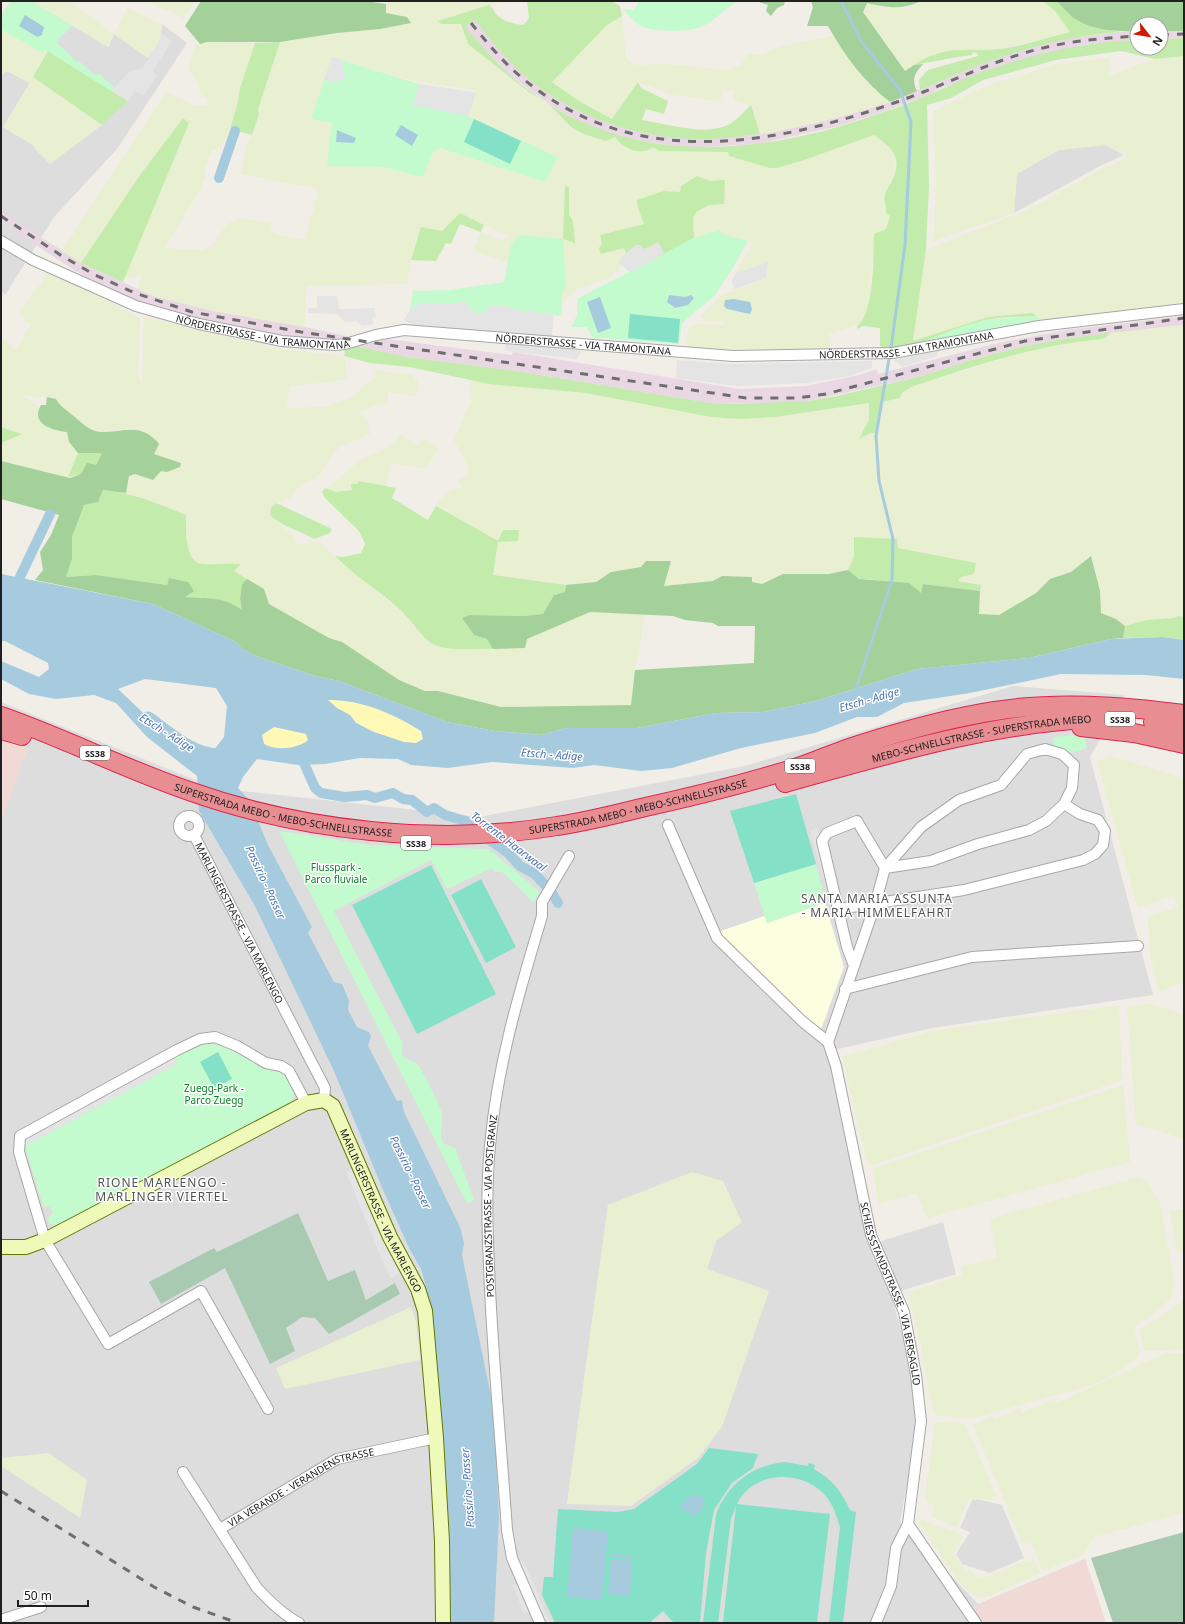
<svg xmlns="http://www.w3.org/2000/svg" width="1185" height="1624" viewBox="0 0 1185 1624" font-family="'Noto Sans',sans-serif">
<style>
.residential{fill:#dedddd;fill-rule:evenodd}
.commercial{fill:#f1dad5}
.industrial{fill:#e9d8e4}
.education{fill:#fbffe0}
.farmland{fill:#e9efd1;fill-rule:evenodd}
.grass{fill:#c3ebac}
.forest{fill:#a4d09a}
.sand{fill:#fff9b5}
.cemetery{fill:#a7cab0}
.park{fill:#c3face}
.pitch{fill:#84e0c7}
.parking{fill:#e4e4e4}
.water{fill:#a6cbde;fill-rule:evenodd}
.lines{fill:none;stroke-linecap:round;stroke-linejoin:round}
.stream{stroke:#a6cbde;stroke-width:3}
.canal{stroke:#a6cbde;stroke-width:10}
.river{stroke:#a6cbde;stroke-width:17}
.street-casing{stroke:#a7a7a7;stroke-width:12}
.secondary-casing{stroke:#5f7904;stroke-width:16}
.highway-casing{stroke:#dd254d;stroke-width:20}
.street{stroke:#fff;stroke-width:10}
.secondary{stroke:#effaba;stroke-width:14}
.highway{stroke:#e88e93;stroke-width:18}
.rail{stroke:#6e6e6e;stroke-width:3;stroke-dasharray:8 8;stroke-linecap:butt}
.labels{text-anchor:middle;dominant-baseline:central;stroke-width:3;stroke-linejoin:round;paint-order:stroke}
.shield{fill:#fff;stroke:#636363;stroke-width:1}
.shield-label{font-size:9px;font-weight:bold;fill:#202020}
.street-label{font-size:10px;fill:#202020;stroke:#fff}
.park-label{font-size:10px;fill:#0b8123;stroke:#fff}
.water-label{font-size:11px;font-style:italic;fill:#4a71b1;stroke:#fff}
.quarter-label{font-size:12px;letter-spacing:1px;fill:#535353;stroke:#fff}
</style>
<rect width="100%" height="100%" fill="#f0eee6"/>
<path class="residential" d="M11,1H31L108,47L114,34L148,58L160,40L162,24L187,43L117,149L54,217L5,295L1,291V75L7,71L30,83L3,127L33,145L36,150L102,125L128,101L46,50L1,29V16Z
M1105,145L1124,155L1100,166L1014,213L1017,174L1059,150Z
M1013,686L1125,695L1090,757L1153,995L932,1028L833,1050L869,1245L943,1222L956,1274L891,1294L907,1352L918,1423L900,1522L978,1604L1085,1559L1105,1623H1V702L216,788L479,817L745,766ZM608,1205L742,1222L716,1241L707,1269L768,1291L567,1504Z
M973,1498L1002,1505L1024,1558L990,1573L962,1564L956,1554L970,1532L960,1528Z"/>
<path class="commercial" d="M1,738L28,749L1,821Z
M1085,1559L1106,1623H984L973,1607Z"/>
<path class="industrial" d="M475,20L494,43L526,77L559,100L581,111L605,122L633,130L731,137L769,133L820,122L854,113L890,102L981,63L1034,46L1077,37L1122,32L1137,31V40L1082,45L944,87L923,97L874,115L835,127L757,144L689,148L630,139L600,130L579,121L549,104L510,75L480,45L465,27Z
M1161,31H1184V38L1161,39Z
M1,211L81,263L153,296L209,310L305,327L374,342L386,339L512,355L513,352L740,389L806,386L859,375L877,369L878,374L994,344L1066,330L1184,316V325L1062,339L1020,347L968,361L922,376L808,401L771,404L710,403L516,371L407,357L321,339L293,338L245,329L153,307L118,293L77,272L1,222Z"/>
<path class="education" d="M825,903L844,967L819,1035L715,933L765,916L767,923Z"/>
<path class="farmland" d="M31,1H69L114,34L127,8L162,24L160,40L148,58L114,34L109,47Z
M146,1H195L184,18Z
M387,1H510L489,5L439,21L442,24H461L468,44L529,92L549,104L572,128L615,137L653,147L659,151L728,152L729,156L748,161L804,160L874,135L894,152L896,159L893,179L885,195L886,213L890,216L886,229L874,234L869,306L861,323L829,335L830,349L824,350L732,352L688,348L687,332L690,326L696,324L723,325L724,321H706L699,317L720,296L766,278L768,263L736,273L743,259L751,248L749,247L755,243L722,234L720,230L694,238L693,218L696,212L709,205L724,204L725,181H710L697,176L680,192L664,191L638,208L644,224L600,235L602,246L624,248L626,253L620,261L622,265L612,277L576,289L563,304L562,293L511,245L509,262L479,253L473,250L481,232L502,241L511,234L506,235L460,213L442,231L421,227L411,260L407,284L306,286L305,327L209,310L153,296L138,289L142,273L134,278H124L189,124L183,118L140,175L81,263L62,251L166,92L193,105H206L208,100L202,96L194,76L188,69L195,46L207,42L255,43L240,88L238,102L228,135L220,148L212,151L204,171L206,175L200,189L176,230L163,248L203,250L212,246L227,224L240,219L272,222L270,230L278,235L305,240L319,189L241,174L247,142L252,135L259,114L258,109L280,42L337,33L380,29L411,23L407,17L386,13ZM332,57L409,80L476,90L468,116L558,157L545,182L440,148L433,151L423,177L382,167L327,166L332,121L311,119Z
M922,1H1043L1056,12L1071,32L1000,49H964L937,53L905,71L863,12L867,3L884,7L905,8Z
M622,16L626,57L627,60L636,65L666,64L726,70L741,66L747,54H763L783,46L833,36L839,46L864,78L890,102L820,122L760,134L751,105L734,100V91H723L720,101L673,95L638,82L612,119L579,101L552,82L607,25Z
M1,29L42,53L46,50L48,51L33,77L102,125L50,164L36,150L33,145L3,127L30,83L7,71L1,75Z
M1184,56V227L1177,229H1184V305L931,336L913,341L926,250L1030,209L1098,171L1129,157L1105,145L1058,150L1017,174L1014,213L934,241L936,183L933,111L986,86L1057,64L1109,58L1110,75L1155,59Z
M49,273L113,302V304L140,318L138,375L142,385L144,317L280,349L344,356L347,379L289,387L287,408L323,407L349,399L376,377L375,370L413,375L419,385L416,396L388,392L387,404L374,405L359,412L367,422L370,434L339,447L318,476L294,491L293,496L276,503L271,508L274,520L294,536L297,545L318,541L344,566L370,585L408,618L423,636L434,645L445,648H525L527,639L590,612L637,613L645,615L635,670L631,705L501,707L438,691H425L399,680L342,642L329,638L269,604L264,589L234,571L241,564L201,565L193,559L187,546L186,515L151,500L126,493L128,476L135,474L153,480L161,471L167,472L180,467L181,463L154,454L132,428L101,432L84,424L59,405L56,399L21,395L40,407L39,409L52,429L67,432L69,442L78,453L68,477L1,461V443L22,434L1,427V339L6,341L15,350L31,325L18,313Z
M1184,325V617L1145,621L1125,626L1116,619L1101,613L1100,591L1091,556L1071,572L1050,579L1036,593L999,615L979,614L981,585L958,581L961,577L967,574L976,563L898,548L896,539L854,537V557L848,570L829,574H783L762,584L752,582V577L722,576L713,581L664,586L670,561H646L641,567L611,572L596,582L566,585L493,575L498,542L436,506L442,497L450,490L462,488L458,479L464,478L468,475V467L454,440L472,399L469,380L489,384L586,393L711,417L741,419L775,417L869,403V420L860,439L871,433H877L882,402L900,398L902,393L911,387L1014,355L1047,347L1102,339L1107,337L1110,333Z
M401,435L418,446L424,438L439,448L426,469L391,463L386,486L358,482V484L352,490L336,492L326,489L359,461L393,445Z
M1110,756L1184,778V982L1159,991L1150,954L1148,917L1178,907L1174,895L1138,908L1097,761Z
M1151,1004L1184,1015V1139L1136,1124L1127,1006Z
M1119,1005L1122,1080L870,1166L866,1157L842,1057L932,1031Z
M1123,1085L1130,1162L927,1218L917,1193L879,1204L873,1169Z
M692,1172L723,1181L742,1222L716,1241L707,1269L769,1291L722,1427L698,1458L631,1506L567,1504L608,1205Z
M1139,1177L1148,1183L1160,1203L1174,1281L1172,1295L1164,1306L1134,1327L1140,1351L1136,1358L1125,1367L1095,1384L969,1419L935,1415L929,1392L921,1346L908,1293L962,1275L961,1267L997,1257L990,1219Z
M1184,1209V1250L1177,1252L1170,1211Z
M1184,1300V1349L1145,1351L1139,1331Z
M411,1307L416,1321L420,1360L285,1389L276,1368Z
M1166,1353L1184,1354V1513L1094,1537L1084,1554L1043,1571L1031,1542L1023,1545L973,1425L992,1416L995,1419L1020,1408L1022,1413L1055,1399L1057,1403Z
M935,1422H956L965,1425L997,1497H993L991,1501L978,1497L976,1501L969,1498L957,1527L932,1517L934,1506L925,1500Z
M49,1453L87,1480L80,1518L1,1466V1458Z
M922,1520L960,1533L963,1538L953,1554L966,1571L970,1568L976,1577L989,1576L1026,1560L1027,1562L1034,1559L1040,1573L989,1596L978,1597L967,1591L952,1572L919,1522Z"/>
<path class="grass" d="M527,1H612L620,6L622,16L607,25L552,82L579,101L612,119L638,82L641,88L668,101L664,114L646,109L642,120C667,124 711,138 733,122C739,118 745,110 751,105L760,134C739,136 717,140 697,139C636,138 572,116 526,77C507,61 491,40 475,20L465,27C485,50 505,73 530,91C632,168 761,155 875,115C891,109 908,104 923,97C944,89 963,78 984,71C1034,54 1084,42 1137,40V48H1161V39L1184,38V56L1155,59L1121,51L1056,60L983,80L951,98L927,105L929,186L926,249L913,341L988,317L1032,313L1037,316C1020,317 1002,316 985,320C964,325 897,358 880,346V328L863,326L858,329L857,326C875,313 873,256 874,234L886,229L890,216L886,213C886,207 884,200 885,195C886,190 890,185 892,181C903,156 893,149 874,135L804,160L777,168H770L729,156L728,152L659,151L653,147C640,157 623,148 615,137L606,141L584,134L572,128L549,104L529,92L468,44L461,24H442L438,21L489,5C494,8 493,11 497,15C503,21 516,25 524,25L529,18Z
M1043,1H1056C1081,24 1089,26 1122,32C1047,37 988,60 920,90L919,80L928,70L978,56L977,53L973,52L972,55L958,57L914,65C947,44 963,52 999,49C1019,47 1050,37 1070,32L1056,12Z
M280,42L258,109L259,114L252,135L230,129L238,102L240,88L255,43Z
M48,51L128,101L102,125L33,77Z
M183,118L189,123L123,282L81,263L140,175Z
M697,176L710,181L725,180L724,204L709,205L696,212L693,218L694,238L630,272L619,262L626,253L624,248L601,254L599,248L602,244L600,235L644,224L638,208L637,200L664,191L680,192L681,186Z
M565,186L569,187V215L573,221L575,243L563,239Z
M460,213L484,225L481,232L460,224L451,244L446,243L436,261L411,260L421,227L442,231Z
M1110,333L1107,337L1102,339C1036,345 973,366 911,387L902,393L900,398L882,402L876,433H871L859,439L869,420V403L775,417L741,419L711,417L586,393L489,384L410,367L370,363L344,356L346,344L407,357L516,371L710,403L743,404L808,401L837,396L922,376L968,361L1020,347L1063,339Z
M1,427L22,434L1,443Z
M78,453H102L96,465L81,474L68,477Z
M358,481L396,488L392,498L428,520L436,506L498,541L503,530H519L518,541L498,542L493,575L566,585L565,592L554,595L543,614L523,616L469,615L462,618L474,635L487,639L493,649C476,648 452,652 435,645C424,640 417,628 409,619C388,595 357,579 335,556L344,557L361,553L365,544L359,531L325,498L322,492L325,488L336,492L352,490L351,484H358Z
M103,490C134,493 157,503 186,515C186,528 184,563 203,564C216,565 229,563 241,564L234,571L247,579L242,584L240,599L242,610C223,596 207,599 184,597L188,582L169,578L167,585L96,575L65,577L72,559V537L84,505L98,502Z
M276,503L332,529L330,533L314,539C301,531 277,525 270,514L271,508Z
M854,537L897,539L898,548L976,563L974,574L961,577L958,581L981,585L980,591L923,584L921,594L878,580L859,579L848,570L854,557Z
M1178,616L1184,617V640L1163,637L1123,638L1125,626L1147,620L1174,618Z"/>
<path class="forest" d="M201,1H366L386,4V13L407,17L411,23L380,29L337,33L280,42H207L200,44L185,26Z
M756,1H785L784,5L777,8L771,16L766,11L768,5Z
M811,1H922C899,10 891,8 867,3L863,12L905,71L914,65L923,64C915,73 911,79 917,91L890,102C864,82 844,55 828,26H807L813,7Z
M1056,1H1184V31H1161V24H1137V31C1116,32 1090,30 1072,17C1067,12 1062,6 1056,1Z
M47,397L56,399C60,406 65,409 71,414C80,421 90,432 102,432C125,432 141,422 159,444L154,454L181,463L180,467L167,472L161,471L153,480L135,474L129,476L126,493L103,490L98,502L84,505L72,537V559L66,577L96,575L167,585L169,578L188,582L194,591L185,597C208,599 223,596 242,610L240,599L242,584L247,579L264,589L269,604L329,638L342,642L399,680L425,691H438L501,707L631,705L635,670L754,663L755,626H718L713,623L685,620L673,616L590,612L527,639L525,648L493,649L487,639L474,635L462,618L469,615L523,616L543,614L554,595L565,592L566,585L596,582L611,572L641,567L646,561H671L664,586L713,581L722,576L752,577V582L762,584L783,574H829L848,570L859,579L909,583L921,593L923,584L980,591L979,614L999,615L1036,593L1050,579L1071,572L1091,556L1100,591L1101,613L1116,619L1125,626L1123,638L1111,639L1029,658L917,669L816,701L763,712L716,713L637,728H566L542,735L495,731L447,722L339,681L315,676L256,656L242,649L236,642L153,604L35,580L43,570L40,552L51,535L59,515L1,499V461L70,478L81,474L87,463L96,465L102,453H78L69,442L67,432C52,430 30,424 41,405H46Z"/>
<path class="sand" d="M328,700C360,699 394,714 421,731L423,739L416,743L404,742L374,732L356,722L350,715L337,708Z
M274,727L307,734L308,740C298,749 275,751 264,744L262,735Z"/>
<path class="cemetery" d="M298,1213L328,1281L355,1270L366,1300L395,1283L400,1294L329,1334L315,1318L302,1317L286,1328L295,1351L270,1364L225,1268L161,1304L149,1282L214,1248L217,1252Z
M1184,1532V1623H1113L1091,1558Z"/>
<path class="park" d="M11,1H31L72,26L56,42L77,62H80L92,73L99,74L114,87L111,91L46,50L42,53L1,29V16Z
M639,1H740C726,7 716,20 701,27C692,32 653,32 643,27C634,23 629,15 622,9L634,10Z
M332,57L419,84L476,93L468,116L558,157L545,182L440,148L433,151L423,177L382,167L327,166L332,122L311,119Z
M720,230L722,234L748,241L732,269L714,296L682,323L679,344L592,337L587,327H572L577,315V299L694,238Z
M519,235L563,239L566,288L562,293V316L508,309L509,307L489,305L487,311L478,314L469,309L467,302L443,304L421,303L410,310L413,291L449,290L504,282L511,245Z
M1037,316L1038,322L912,346L960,327L986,320Z
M1084,734L1087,748L1069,754L1054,747L1053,737Z
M279,831L371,845L489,849L540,892L533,902L502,872H495L492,868L447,889L431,860L334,911L403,1044C399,1065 409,1055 418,1065C422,1070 441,1107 442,1113C443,1123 439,1133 443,1143L455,1148L474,1200L467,1204Z
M816,864L826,902L767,923L754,883Z
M208,1043L226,1047L265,1069L280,1071L285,1075L295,1089L291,1105L59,1227L58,1225L49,1224L48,1218L53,1212L50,1207L43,1206L25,1146L177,1064L174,1058L198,1045Z"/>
<path class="pitch" d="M474,119L521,141L510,164L464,142Z
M630,314L680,319L678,343L628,338Z
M796,794L816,864L754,883L730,811Z
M431,865L496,994L417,1034L352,905Z
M481,879L516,947L486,963L451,895Z
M218,1052L232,1079L214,1088L200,1062Z
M709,1448L758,1454L753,1468L732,1483L714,1510L706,1553L700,1623H674L663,1611L649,1623H555L542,1595L544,1577H553L558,1509L618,1512L634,1509L697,1464Z
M785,1462L808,1466L809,1463L815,1465L814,1469C832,1479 842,1492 850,1510L856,1512L843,1623H829L840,1527C837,1518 834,1507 828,1499C807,1469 753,1469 737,1504L830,1514L817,1623H723L736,1506L731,1519L718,1623H703L716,1515C727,1484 753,1465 785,1462Z"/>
<path class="parking" d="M161,33L172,41L153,71L157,76L143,96L135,91L128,101L111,91L129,72L142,68L160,40Z
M332,57L342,60L343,72L346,77L338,82L324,80Z
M419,84L476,93L468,116L413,105Z
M658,242L664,253L646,264L630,272L619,262L626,253L636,245H641L644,249Z
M768,262L766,278L734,289L732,280L736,273Z
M317,296H337L339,309L375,308L376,317L372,318L373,324L362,326L356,321L345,322L336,314L308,313V308H317Z
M467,302L469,309L478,314L487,311L489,305L509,307V309L554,315L552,337L415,326L404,320L410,310L421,303L443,304Z
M505,344L550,347L582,351L577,359L506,351Z
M938,351L937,356L902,367L894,360Z
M677,360L732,364L872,361V368L849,376L806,383L737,386L676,378Z
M816,827L822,841L836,900L829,898L810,832Z
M173,1058L177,1064L25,1146L23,1140Z
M358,1167L401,1272L390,1279L346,1172Z
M523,1560L550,1623H545L529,1588L519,1561Z
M518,1583L531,1612L524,1614L513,1585Z"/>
<path class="water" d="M25,15L44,27L42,35L37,37L19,26Z
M401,125L418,135L412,146L395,135Z
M337,130L356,138L354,143L336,142Z
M669,295L685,297L691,295L694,298L688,305L675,308L667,302Z
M600,297L611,328L598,333L587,302Z
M734,299L750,302L752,309L750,314L727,309L724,306L725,300Z
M1,574L153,604L236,642L242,649L256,656L315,676L339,681L447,722L495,731L542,735L566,728H637L716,713L763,712L816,701L917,669L1029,658L1111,639L1163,637L1184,640V679L1146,675L1061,674L970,693L904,703L877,717H857L815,733L741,748L672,768L641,771L594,765L573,768L492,762L448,768L411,765L398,759L360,758L325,764L298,765L257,759L243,777L238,788L250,801L268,845L312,927L308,933L334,982L342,984L349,1001L348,1010L357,1027L369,1032L371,1036L368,1046L397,1101L402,1100L404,1112L460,1227L464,1243L462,1255L494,1411L499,1518L494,1623H448L432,1326L430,1301L421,1269L410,1250L383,1190L334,1071L255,906L199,811L197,776L147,737L116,703L94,695L56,699L29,694L1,679V661L39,677L49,669L48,663L5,641H1ZM145,679L216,688L227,706L224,737L213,751L194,753L159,728L118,689ZM328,700C360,699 394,714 421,731L423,739L416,743L404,742L374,732L356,723L350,715L337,708ZM274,727L306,734L308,740C298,749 275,751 264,744L262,735Z
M696,1495L703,1497L705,1503L701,1507L703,1509L692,1518L691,1511L683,1512L681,1506L687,1498Z
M573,1528L608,1531L602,1600L567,1597Z
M612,1553L617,1555L619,1553L624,1556L631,1555V1559L626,1558V1560L632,1562L630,1596L608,1594L611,1560H624V1557L611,1558Z"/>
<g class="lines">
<path class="stream" d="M841,1L861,41L900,90L911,122L905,245L892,341L876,436L879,481L893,539L892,580L856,689"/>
<path class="canal" d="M219,178L235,131
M20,577L50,514
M300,754L315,788L321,793L345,797L367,795L375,798L393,793L403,799L412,800L427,812L434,808L445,815L466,821L471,827L508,853L520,866L535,874L546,886
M552,893L558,903"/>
<path class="river" d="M148,720C168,735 194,758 221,757"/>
<g class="street-casing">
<g id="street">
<path id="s1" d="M1,241L33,260L136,306L199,324L282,341L335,345L345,344L376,335L404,330L733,356L893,353L1039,326L1184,309"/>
<path d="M1045,749L1062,754L1074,765L1072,788L1064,804L1046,821L1029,830L978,844L931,861L885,868L921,827L959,800L1001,785L1027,754Z"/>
<circle cx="189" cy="826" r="10"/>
<path d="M668,825L717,938L802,1021L828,1042"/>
<path id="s2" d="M194,835L325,1088L324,1100"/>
<path d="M838,909L964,890L1083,860L1095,854L1103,845L1105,831L1098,820L1080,814L1064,804"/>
<path id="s3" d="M854,966L847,947L822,841L827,833L857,821L885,868L875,905L828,1042L836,1066L871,1235L904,1312L916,1375L921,1421L908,1524L896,1548L891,1586L876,1623"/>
<path d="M845,989L972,957L1138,946"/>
<path d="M268,1409L201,1291L108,1344L45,1240L19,1152L20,1136L177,1050L200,1039L215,1037L237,1046L266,1063L281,1066L289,1071L306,1103"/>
<path d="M183,1472L257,1588C269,1601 283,1615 299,1623"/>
<path d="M908,1524L976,1623"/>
<path id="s4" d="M220,1529L337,1459L436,1438"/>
<path d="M1,1620L41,1607"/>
<path id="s5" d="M540,1623L512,1558L507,1530C501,1441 492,1353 489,1265C487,1226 486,1186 490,1146C497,1066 519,993 542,916V902L569,856"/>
</g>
</g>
<g class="secondary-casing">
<g id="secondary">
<path id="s6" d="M1,1247H26L45,1240L306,1103L324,1100L333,1106L390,1237L418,1289L425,1311L436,1438L442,1541L443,1623"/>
</g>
</g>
<g class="highway-casing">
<g id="highway">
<path id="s7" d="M1,716C64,738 125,769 189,791C302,831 438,846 557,826C585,822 613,815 641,808C691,797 740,785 789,770C813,763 835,752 858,745C903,731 948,718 995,711C1056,701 1122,706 1184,714"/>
<path d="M1153,722L1184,727"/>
<path d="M1081,727L1134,733L1184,744"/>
<path d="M1,730L22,736"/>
<path id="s8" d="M785,783C889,754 991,723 1100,718"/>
</g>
</g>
<use href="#street" class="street"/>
<use href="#secondary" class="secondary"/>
<use href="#highway" class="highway"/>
<path class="rail" d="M471,23C484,39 497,55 512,69C623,171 763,149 894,103C946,85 994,59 1047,47C1077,40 1107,38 1137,36
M1161,35L1184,34
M1,216L62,256L95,275L135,293L192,312L301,332L746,398H797L826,394L1025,341L1184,318
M1,1491L154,1587L193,1607L238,1623"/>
</g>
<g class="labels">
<g class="shield">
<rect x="1105" y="712" width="30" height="14" rx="3"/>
<rect x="80" y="746" width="30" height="14" rx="3"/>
<rect x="785" y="759" width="30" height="14" rx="3"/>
<rect x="401" y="836" width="30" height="14" rx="3"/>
</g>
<g class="shield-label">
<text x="1120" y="719">SS38</text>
<text x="95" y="753">SS38</text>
<text x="800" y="766">SS38</text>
<text x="416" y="843">SS38</text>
</g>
<g class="street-label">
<text stroke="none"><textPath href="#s1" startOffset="280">NÖRDERSTRASSE - VIA TRAMONTANA</textPath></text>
<text stroke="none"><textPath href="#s1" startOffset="604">NÖRDERSTRASSE - VIA TRAMONTANA</textPath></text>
<text stroke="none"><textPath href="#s1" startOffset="928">NÖRDERSTRASSE - VIA TRAMONTANA</textPath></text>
<text stroke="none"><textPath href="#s8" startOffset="202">MEBO-SCHNELLSTRASSE - SUPERSTRADA MEBO</textPath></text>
<text stroke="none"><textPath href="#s7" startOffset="659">SUPERSTRADA MEBO - MEBO-SCHNELLSTRASSE</textPath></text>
<text stroke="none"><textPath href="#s7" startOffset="299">SUPERSTRADA MEBO - MEBO-SCHNELLSTRASSE</textPath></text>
<text stroke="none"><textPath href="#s2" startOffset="99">MARLINGERSTRASSE - VIA MARLENGO</textPath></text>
<text stroke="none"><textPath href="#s5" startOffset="424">POSTGRANZSTRASSE - VIA POSTGRANZ</textPath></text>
<text stroke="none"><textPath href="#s6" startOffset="484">MARLINGERSTRASSE - VIA MARLENGO</textPath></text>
<text stroke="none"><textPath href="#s3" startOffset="669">SCHIESSSTANDSTRASSE - VIA BERSAGLIO</textPath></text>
<text stroke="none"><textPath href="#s4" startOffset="92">VIA VERANDE - VERANDENSTRASSE</textPath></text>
</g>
<g class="park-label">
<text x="336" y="867">Flusspark -<tspan x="336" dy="12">Parco fluviale</tspan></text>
<text x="214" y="1088">Zuegg-Park -<tspan x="214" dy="12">Parco Zuegg</tspan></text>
</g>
<g class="water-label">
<text transform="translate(869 699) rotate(-16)">Etsch - Adige</text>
<text transform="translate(167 732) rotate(32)">Etsch - Adige</text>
<text transform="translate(552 754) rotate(4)">Etsch - Adige</text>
<text transform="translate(509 841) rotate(37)">Torrente Haarwaal</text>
<text transform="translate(266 882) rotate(65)">Passirio - Passer</text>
<text transform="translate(411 1172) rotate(64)">Passirio - Passer</text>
<text transform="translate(467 1488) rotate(-94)">Passirio - Passer</text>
</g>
<g class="quarter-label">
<text x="877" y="898">SANTA MARIA ASSUNTA<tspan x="877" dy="14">- MARIA HIMMELFAHRT</tspan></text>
<text x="162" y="1182">RIONE MARLENGO -<tspan x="162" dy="14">MARLINGER VIERTEL</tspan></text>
</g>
</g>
<rect width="1185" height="1624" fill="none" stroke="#202020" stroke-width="4"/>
<g transform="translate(1149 36) rotate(121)"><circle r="19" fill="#ffffff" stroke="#a6a6a6"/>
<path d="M0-3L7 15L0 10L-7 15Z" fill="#cf1900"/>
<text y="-6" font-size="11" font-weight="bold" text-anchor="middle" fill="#202020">N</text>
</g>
<path d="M18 1600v6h70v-6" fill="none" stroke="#202020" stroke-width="2"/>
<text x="24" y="1600" font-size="12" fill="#202020" stroke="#ffffff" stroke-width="3" paint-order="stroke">50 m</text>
</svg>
